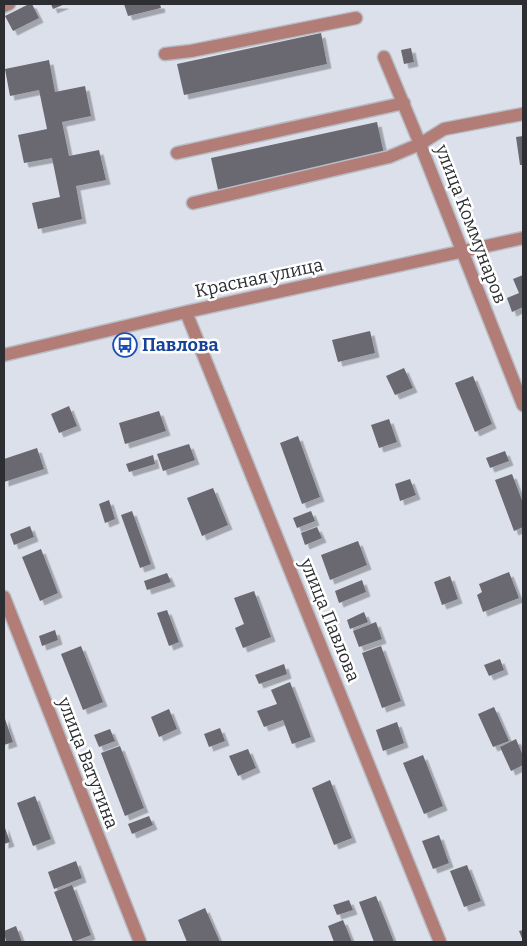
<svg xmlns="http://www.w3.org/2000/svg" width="527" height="946" viewBox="0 0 527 946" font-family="Bitter,serif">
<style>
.building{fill:#6b6871;filter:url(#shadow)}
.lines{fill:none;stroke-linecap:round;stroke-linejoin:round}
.minor-casing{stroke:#b8bcc5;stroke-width:15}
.minor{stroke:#b17d76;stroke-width:12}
.labels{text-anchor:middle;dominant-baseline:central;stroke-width:5;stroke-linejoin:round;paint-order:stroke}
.street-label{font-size:18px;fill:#2c2e32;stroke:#fff}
.transit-label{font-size:18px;font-weight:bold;fill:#164399;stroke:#fff;text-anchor:start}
</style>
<defs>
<filter id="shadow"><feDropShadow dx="4.5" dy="4.5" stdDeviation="0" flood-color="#0004"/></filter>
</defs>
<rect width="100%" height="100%" fill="#dbe0ea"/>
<path class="building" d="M29,4H32L39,18L13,31L5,16Z
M51,4H65L53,9Z
M124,4H160L161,8L128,16Z
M321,33L327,64L184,95L177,64Z
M411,48L414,62L404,64L401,50Z
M49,60L55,92L85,86L91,116L62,122L69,156L99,150L106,180L76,186L82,219L38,229L32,203L60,197L52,158L24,163L18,135L47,129L39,90L10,96L5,69Z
M377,122L384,154L218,190L211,158Z
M523,136V165H520L516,137Z
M523,275V307L512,312L507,298L519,293L513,279Z
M370,331L375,353L338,362L332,340Z
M404,368L413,388L395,395L386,376Z
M473,376L492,424L475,432L455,383Z
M69,406L77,426L59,433L51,414Z
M159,411L166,431L125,444L119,423Z
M389,419L397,442L379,448L371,425Z
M298,436L320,497L302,504L280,443Z
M189,444L195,460L163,471L157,454Z
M37,448L44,469L4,482V459Z
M505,451L509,461L490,468L486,458Z
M153,455L155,464L129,472L126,464Z
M512,474L523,503V527L514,531L495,480Z
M410,479L416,495L400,501L395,484Z
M213,488L228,525L202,536L187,498Z
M109,500L115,519L105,523L99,504Z
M132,511L151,564L140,568L121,515Z
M311,511L315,521L297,528L293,518Z
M30,526L34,537L14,545L10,534Z
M317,527L322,538L305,545L301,533Z
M358,541L367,565L330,580L321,555Z
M41,549L58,593L40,601L22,557Z
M509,572L519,598L483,612L477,595L482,592L479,584Z
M167,573L171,582L147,590L144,581Z
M450,576L458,599L442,605L434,582Z
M362,580L366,592L339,603L335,591Z
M254,591L271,637L243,648L235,628L244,624L234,598Z
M167,610L179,642L169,646L157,613Z
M364,612L368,622L350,629L347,620Z
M376,622L382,639L359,647L353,631Z
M55,630L58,640L42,646L39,636Z
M81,646L103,702L83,710L61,654Z
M381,646L401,701L382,708L362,653Z
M500,659L504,670L489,676L484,665Z
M284,664L287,674L259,684L255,675Z
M290,682L311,737L292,744L283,720L264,727L257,711L277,704L271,690Z
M494,707L509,741L493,747L478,714Z
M169,709L177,729L159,737L151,717Z
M4,716L13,742L4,745Z
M397,722L404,743L383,751L376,730Z
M220,728L225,741L209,747L204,734Z
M110,729L115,741L99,747L94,735Z
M516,739L523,756V765L511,771L500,747Z
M120,746L144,808L125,816L101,753Z
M248,749L256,768L238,776L229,756Z
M423,755L443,806L424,814L403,763Z
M330,780L352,838L334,845L312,788Z
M35,796L51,839L33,846L17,803Z
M149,816L153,825L132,834L128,824Z
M4,825L10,842L4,844Z
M439,835L449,863L433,869L422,841Z
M76,861L82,878L54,889L48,872Z
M467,865L481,901L464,907L450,871Z
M72,885L91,935L73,942L54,892Z
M376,896L394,942H374L359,902Z
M349,900L353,910L337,915L333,905Z
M205,908L220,942H187L178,920Z
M343,920L352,942H334L328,926Z
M16,926L22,942H6L4,931Z
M523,930V941L519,931Z"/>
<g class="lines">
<g class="minor-casing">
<path id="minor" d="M4,6L9,4
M165,54L191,51L356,18
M384,57L420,144L523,405
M177,153L404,103
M193,203L389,157L420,144L444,129L523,114
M186,312L440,942
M4,355L186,312L523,238
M4,597L140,942"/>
</g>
<use href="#minor" class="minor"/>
</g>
<defs>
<g id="bus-ring" transform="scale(1.25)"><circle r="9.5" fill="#fff" stroke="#1a4fb4" stroke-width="1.5"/><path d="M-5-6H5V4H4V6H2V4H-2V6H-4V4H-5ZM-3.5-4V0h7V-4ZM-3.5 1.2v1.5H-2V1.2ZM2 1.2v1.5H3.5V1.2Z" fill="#1a4fb4"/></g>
</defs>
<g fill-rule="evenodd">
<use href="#bus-ring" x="125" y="345"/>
</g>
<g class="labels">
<g class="street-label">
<text transform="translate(471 224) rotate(69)">улица Коммунаров</text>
<text transform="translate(259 278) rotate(-12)">Красная улица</text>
<text transform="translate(330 620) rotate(68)">улица Павлова</text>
<text transform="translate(88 763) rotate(69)">улица Ватутина</text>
</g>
<g class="transit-label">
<text x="142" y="345">Павлова</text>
</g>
</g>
<rect width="527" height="946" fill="none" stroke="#2c2e32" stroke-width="10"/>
</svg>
